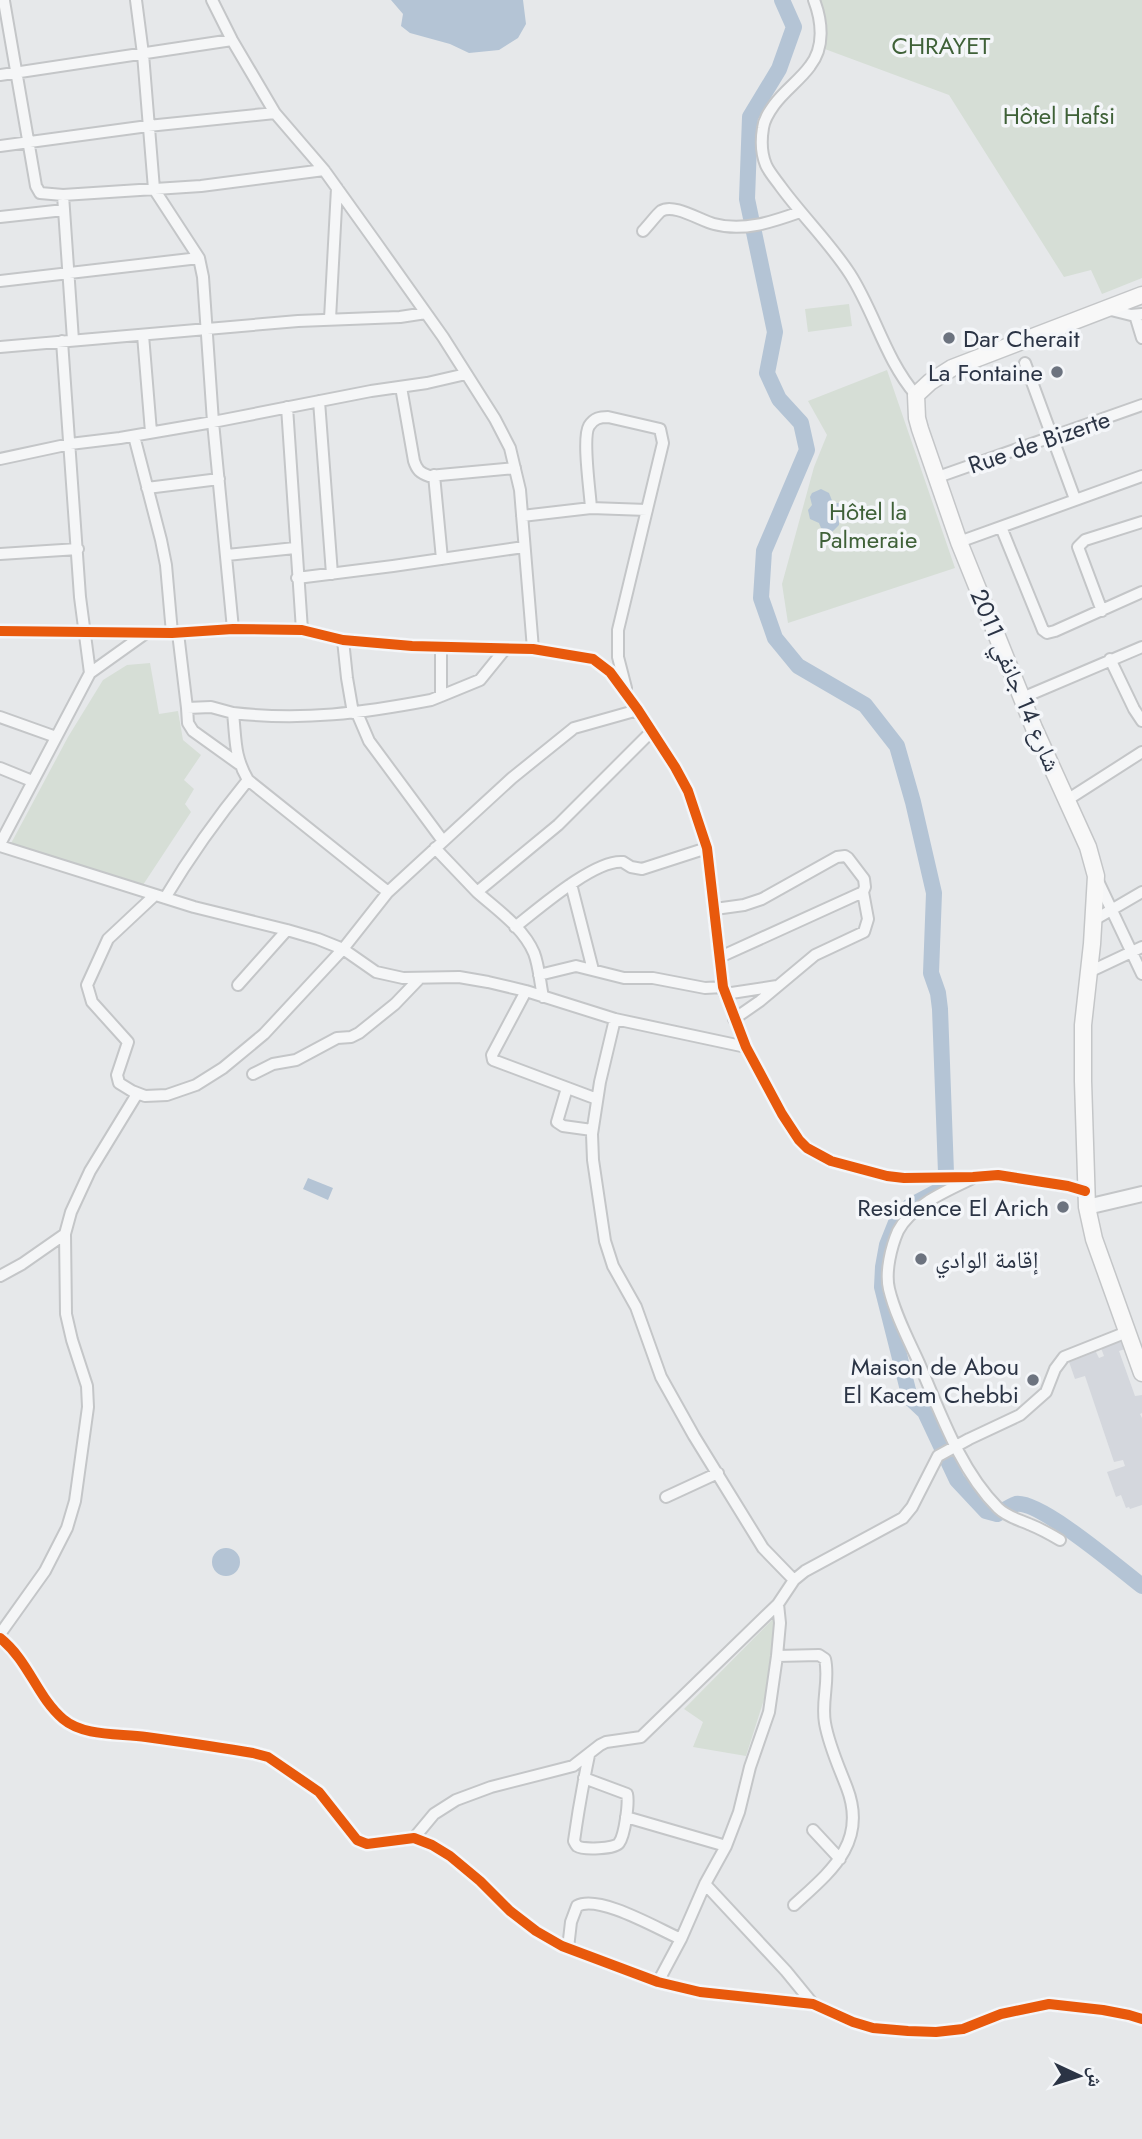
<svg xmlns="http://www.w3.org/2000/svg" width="1142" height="2139" viewBox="0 0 1142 2139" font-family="Jost,'Noto Naskh Arabic',sans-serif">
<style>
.built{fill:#d4d7dd}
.green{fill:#d6ded6}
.water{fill:#b4c4d5}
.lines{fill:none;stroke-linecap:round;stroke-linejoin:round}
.river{stroke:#b4c4d5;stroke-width:16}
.minor-casing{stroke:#c4c6c8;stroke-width:14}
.tertiary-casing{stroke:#c4c6c8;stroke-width:18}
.secondary-casing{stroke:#c4c6c8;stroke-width:19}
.minor{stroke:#f5f6f7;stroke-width:10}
.tertiary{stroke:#f5f6f7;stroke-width:14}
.secondary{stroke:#f8f8f8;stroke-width:16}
.cycleway-casing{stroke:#f4f6f9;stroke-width:15}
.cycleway{stroke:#e8590c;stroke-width:10}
.poi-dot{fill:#6c737f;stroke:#f4f6f9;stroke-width:2.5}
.labels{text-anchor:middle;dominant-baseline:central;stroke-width:7;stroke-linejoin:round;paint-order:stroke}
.park-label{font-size:24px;fill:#3f6138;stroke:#f4f6f9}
.poi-label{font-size:24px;fill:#2b3445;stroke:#f4f6f9;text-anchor:end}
.street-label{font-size:24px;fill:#2b3445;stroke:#f4f6f9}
</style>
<rect width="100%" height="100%" fill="#e6e8ea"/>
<path class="built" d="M1122,1341L1125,1349L1119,1351L1135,1396L1142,1395V1413L1140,1414L1142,1418V1505L1130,1509L1129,1507L1126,1508L1121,1495L1116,1497L1107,1472L1125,1466L1123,1460L1114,1462L1085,1376L1075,1379L1068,1359L1095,1350L1099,1358L1104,1356L1101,1348Z"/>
<path class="green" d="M812,0H1142V278L1102,294L1091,270L1064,277L949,95L814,45L817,36Z
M849,304L852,326L808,332L805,309Z
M887,370L955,568L788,623L782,584L814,467L827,435L808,401Z
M150,663L159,714L178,711L183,740L201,755L184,780L194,789L185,804L191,812L139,891L8,849L68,737L103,680L127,665Z
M773,1619L776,1626L767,1690L746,1756L693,1747L703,1722L684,1709Z"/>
<path class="water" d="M391,0H523L526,24L518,38L499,50L469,53L450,44L410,33L401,26L403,14Z
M821,489L829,493L833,503H839L841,510L836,512L839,518V525L832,532L821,528L819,523L810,519L808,510L812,505L810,497L812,493Z
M308,1178L333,1188L328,1200L303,1189Z
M212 1562a14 14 0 1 1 28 0a14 14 0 1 1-28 0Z"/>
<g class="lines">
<path class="river" d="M782,0L794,27L779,69L750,117L747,199L775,332L767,373L779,399L801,423L807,450L764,551L761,598L775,638L798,666L865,705L897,746L913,802L934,893L931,973L938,993L940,1009L946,1173L944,1183L938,1191L910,1206L897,1220L887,1245L883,1267L882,1287L910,1398L925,1412L957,1480L986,1511L997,1514C1003,1511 1010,1506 1016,1504C1040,1500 1121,1570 1142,1586"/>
<g class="minor-casing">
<path id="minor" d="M136,0L143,54L154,189L199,258L203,277L213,422L233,629
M212,0L232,40L275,113L324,170L377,244L443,337L495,419L510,448L520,490L533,649
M814,0C822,21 825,47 810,66C800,80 785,90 774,105C769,112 764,119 763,128C761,140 761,153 766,165C769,172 776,180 781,187C803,217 830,243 850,274C875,313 885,359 916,395
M4,1L36,186L40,193L63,195L201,186L324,170
M0,75L232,40
M0,146L148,126L275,113
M63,195L73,340
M0,217L64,210
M643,231C647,227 658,213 661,211C674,203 701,221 714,224C743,232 772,222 800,212
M0,281L199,258
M1107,309L1131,315L1142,314
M1135,315L1142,338
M330,319L337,188
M143,335L151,432
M62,341L80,597L90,673
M0,347L298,321L400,317L426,313
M1025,363L1075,499
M401,387L414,461C417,470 420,473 429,476L515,468
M319,401L332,574
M287,407L302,630
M134,436L161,540L166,565L172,633
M0,459L70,444L120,438L213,422L371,391L427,383L466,374
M434,475L442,559
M935,478L1142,405
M147,488L219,479
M591,508C590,491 582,438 589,426C594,418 600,417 608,417L660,429L663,443L618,630V657L626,688
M522,516L591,508L647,510
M1001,527L1043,630L1047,633L1055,631L1142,592
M959,542L1142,476
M0,554L78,549
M227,555L295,548
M297,578L393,566L524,547
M1102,611L1078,547L1085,540L1142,522
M0,631L172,633L233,629L302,630L343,640L412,646L533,649L593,659L610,672L638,710L675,767L688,791L707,848L723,987L746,1047L782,1114L799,1140L807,1148L831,1161L887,1176L904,1178L973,1177L998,1175L1068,1186L1085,1191
M178,633L187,708L211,707L233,713C236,740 234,756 248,780L388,892
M343,640L347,678L353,713
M441,647V696L480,680L506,648
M1110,659L1134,709L1142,721
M1022,698L1142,647
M187,708L188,723L193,731L239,764
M233,713C304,721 362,713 431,700L441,696
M357,713L369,741L443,841
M0,717L56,737
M0,768L32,781
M1067,800L1142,752
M0,844L90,673L146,633
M0,846L194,907L287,930L318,939L343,949L376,972L403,978L459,977L488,982L526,991L615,1019L746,1047
M435,848L477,892L558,825L652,731
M1097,879L1142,974
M571,884L593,970
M477,892C496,909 523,927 534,953C539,966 540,982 543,997
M155,895L108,939L87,985L92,1002L128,1042L117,1075L119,1083L132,1091L145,1096L167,1095L196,1085L223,1068L264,1034L343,949L388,892L512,778L574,728L638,710
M165,898C190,856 217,818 248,780
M715,909L744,905L762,899L837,857L845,856L848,858L864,879L865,887L863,892L868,919L864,932L815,955L760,1001L734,1019
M1094,920L1142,892
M515,927C538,909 595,859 623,862L631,867L642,869L707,848
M720,957L863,892
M1089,972L1142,947
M539,975L576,966L624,978H653L705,988L723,987
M238,985L287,930
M526,991L492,1055L493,1060L597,1099
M725,994L777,986
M615,1019L600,1082L592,1134L593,1160L605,1241L613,1266L636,1307L661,1377L694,1436L763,1548L794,1580
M253,1074L273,1064L296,1060L337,1038L351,1037L359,1033L395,1004L419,979
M567,1088L557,1122L563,1126L592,1130
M971,1179C946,1191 911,1206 898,1231C891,1247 885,1272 889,1289C895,1314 908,1339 919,1363C940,1412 960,1470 998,1508C1007,1517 1020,1520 1031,1525C1041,1529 1050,1534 1060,1540
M0,1276L22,1264L65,1234
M666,1497L718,1473
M0,1634L45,1571L67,1528L75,1501L88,1407L87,1386L72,1340L66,1314L65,1234L71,1212L90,1171L137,1094
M0,1638C29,1661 37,1697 63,1719C84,1737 121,1733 146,1737C182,1742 218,1747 253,1753L268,1757L319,1792L357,1840L367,1844L414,1838L432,1845L450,1856L480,1881L510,1911L536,1931L562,1946L658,1982L700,1992L813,2004L853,2022L873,2028L908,2031L936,2032L963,2029L1001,2014L1049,2004L1103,2010L1129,2015L1142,2019
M777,1656L819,1655L825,1659C830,1680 821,1701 825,1723C829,1746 839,1767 847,1788C868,1843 830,1872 794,1905
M584,1778L627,1794C629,1802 625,1835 619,1843C615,1849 583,1850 577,1846C576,1845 575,1843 574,1841C578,1812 583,1784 589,1755
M626,1817L726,1846
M813,1830L840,1859
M414,1838L434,1814L456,1800L491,1787L573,1766L600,1745L606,1742L641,1737L778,1604L794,1580L805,1571L903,1518L912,1507L938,1456L969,1439L1020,1415L1046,1392L1055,1369L1064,1357L1127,1332
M705,1884L786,1971L813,2004
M568,1948L571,1922L577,1906C599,1894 658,1929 681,1939
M658,1982L681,1939L705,1884L726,1846L739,1812L750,1767L769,1712L777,1656L780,1623L778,1604"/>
</g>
<g class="tertiary-casing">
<path id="tertiary" d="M1087,1207L1142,1194"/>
</g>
<g class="secondary-casing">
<path id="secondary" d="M1142,295L952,368L930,382L916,395L917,418L920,429L959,542L1034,728L1088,847L1096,876L1092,944L1083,1025V1081L1087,1207L1094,1239L1142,1373"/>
</g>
<use href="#minor" class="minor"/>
<use href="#tertiary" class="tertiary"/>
<use href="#secondary" class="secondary"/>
<g class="cycleway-casing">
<path id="cycleway" d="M0,631L172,633L233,629L302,630L343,640L412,646L533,649L593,659L610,672L638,710L675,767L688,791L707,848L723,987L746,1047L782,1114L799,1140L807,1148L831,1161L887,1176L904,1178L973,1177L998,1175L1068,1186L1085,1191
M0,1638C29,1661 37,1697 63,1719C84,1737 121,1733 146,1737C182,1742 218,1747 253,1753L268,1757L319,1792L357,1840L367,1844L414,1838L432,1845L450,1856L480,1881L510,1911L536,1931L562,1946L658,1982L700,1992L813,2004L853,2022L873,2028L908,2031L936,2032L963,2029L1001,2014L1049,2004L1103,2010L1129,2015L1142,2019"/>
</g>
<use href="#cycleway" class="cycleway"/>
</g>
<g class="poi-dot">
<circle cx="949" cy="338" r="7"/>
<circle cx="1057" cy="372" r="7"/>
<circle cx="1063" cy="1207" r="7"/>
<circle cx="921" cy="1259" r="7"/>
<circle cx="1033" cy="1380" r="7"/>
</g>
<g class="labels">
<g class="park-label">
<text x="941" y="45">CHRAYET</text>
<text x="1059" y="115">Hôtel Hafsi</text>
<text x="868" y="511">Hôtel la<tspan x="868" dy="28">Palmeraie</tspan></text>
</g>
<g class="poi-label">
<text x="963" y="338" text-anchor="start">Dar Cherait</text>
<text x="1043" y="372">La Fontaine</text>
<text x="1049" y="1207">Residence El Arich</text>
<text x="935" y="1259" text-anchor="start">إقامة الوادي</text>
<text x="1019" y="1366">Maison de Abou<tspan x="1019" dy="28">El Kacem Chebbi</tspan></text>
</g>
<g class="street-label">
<text transform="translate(1039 442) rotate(-19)">Rue de Bizerte</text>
<text transform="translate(1016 680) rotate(67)">شارع 14 جانفي 2011</text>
</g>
</g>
<g transform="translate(1079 2076) rotate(94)" stroke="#f4f6f9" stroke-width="5" paint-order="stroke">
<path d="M0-5L12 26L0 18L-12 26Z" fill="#2b3445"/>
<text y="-10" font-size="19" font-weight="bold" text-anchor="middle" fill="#2b3445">ش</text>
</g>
</svg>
